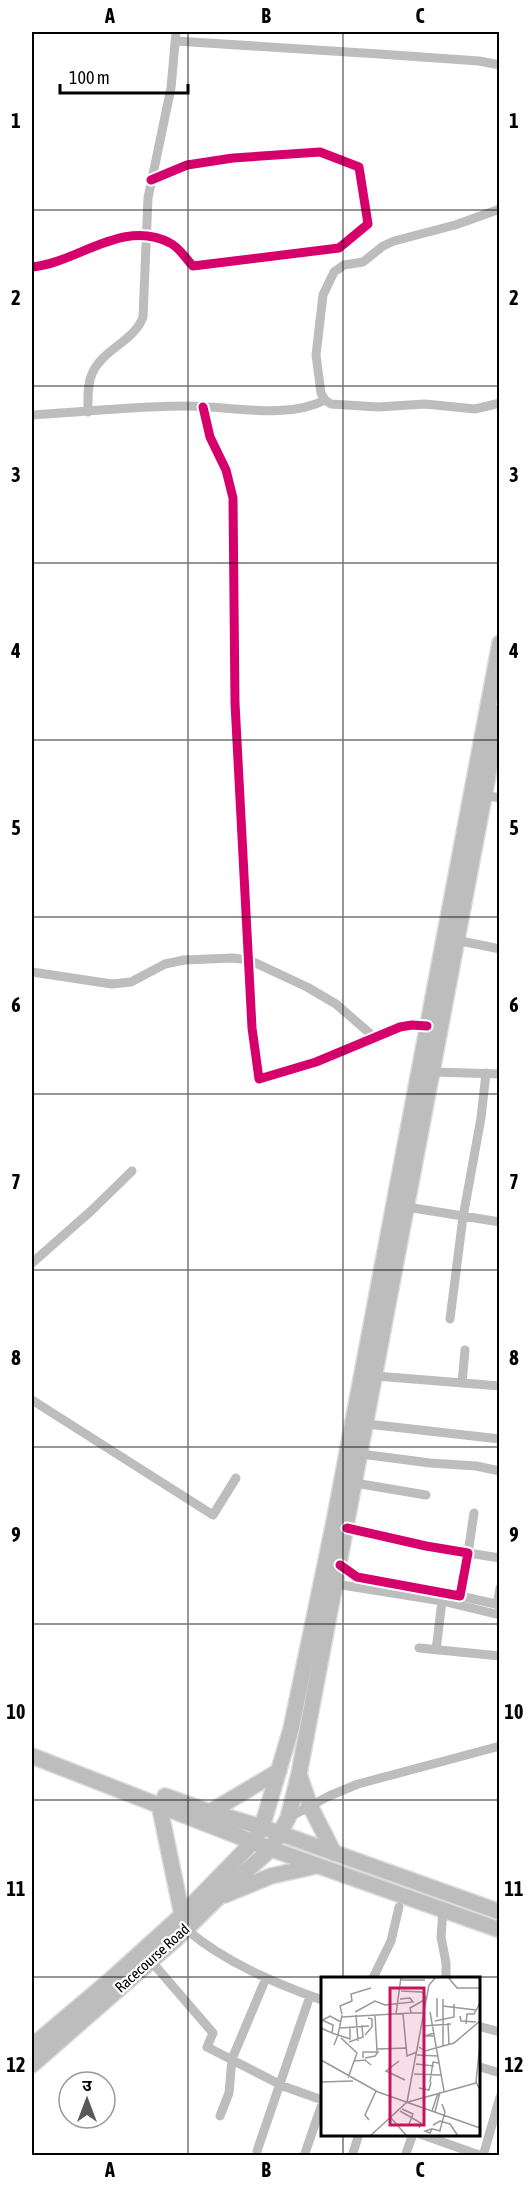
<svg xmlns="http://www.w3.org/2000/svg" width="531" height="2187" viewBox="0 0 531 2187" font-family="'Asap Condensed','Noto Sans Devanagari',sans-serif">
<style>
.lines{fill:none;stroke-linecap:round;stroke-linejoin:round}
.primary-casing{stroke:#dbdbdb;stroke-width:18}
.minor{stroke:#bdbdbd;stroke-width:9}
.primary{stroke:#bdbdbd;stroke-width:15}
.cycleway-casing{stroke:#fff;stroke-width:13}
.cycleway{stroke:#d6006c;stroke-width:9}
.grid{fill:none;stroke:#000;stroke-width:1.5;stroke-opacity:0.55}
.labels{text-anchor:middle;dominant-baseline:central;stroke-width:4.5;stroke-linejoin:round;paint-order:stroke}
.street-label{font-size:15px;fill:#000;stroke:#fff}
.inset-road{fill:none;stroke:#999;stroke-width:1.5}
.view{fill:#c2185b;fill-opacity:0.15;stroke:#c2185b;stroke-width:3}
.inset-edge{fill:none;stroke:#000;stroke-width:3}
.neatline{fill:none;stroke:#000;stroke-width:2}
.grid-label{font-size:20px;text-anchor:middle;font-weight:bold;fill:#000}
</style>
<rect width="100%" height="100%" fill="#fff"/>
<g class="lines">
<g class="primary-casing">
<path id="primary" d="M32,1756L271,1849L500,1930
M299,1774L310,1806L334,1853
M165,1796L210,1812L262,1827L500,1912
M159,1804L182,1915
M210,1812L279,1771
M225,1895L271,1876L316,1866
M32,2046L108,1982L182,1915L253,1842L262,1827L291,1729L334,1522L500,643
M32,2065L176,1939L235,1881L271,1849L288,1818L299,1774L500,712"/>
</g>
<path class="minor" d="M176,41L379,54L479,61L500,65
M500,209L455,225L394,241L383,246L363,262L344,265L334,272L323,295L316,355L321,393L325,400L331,404L378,407L425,404L475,409L500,403
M32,267C77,263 123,218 170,243C179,247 186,259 193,266L339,248L368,224L359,167L320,152L233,158L187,165L151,180
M203,407L210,437L226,470L233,498L235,703L252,1028L259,1079L316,1062L400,1027L412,1025L427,1026
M88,412C88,399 87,385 92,374C102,349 134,342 143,317L148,198L171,88L176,32
M32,415C84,412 136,406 188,406C230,406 287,420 325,400
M484,795L500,798
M456,940L500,949
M32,972L112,984L131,982L165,964L184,960L233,958L249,960L307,987L336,1004L374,1037
M433,1072L500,1074
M407,1207L500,1222
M32,1263L91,1211L132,1171
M450,1319L463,1217L481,1118L486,1073
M376,1376L500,1386
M462,1383L465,1350
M32,1400L213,1515L236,1478
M367,1424L500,1439
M361,1454L430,1463L476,1466L500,1471
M355,1483L426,1495
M474,1513L468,1553L500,1558
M340,1565L357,1577L460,1596L468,1553L426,1546L347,1528
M336,1584L442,1601L500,1615
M460,1596L500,1605
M497,1605L500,1588
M419,1648L500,1656
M436,1650L442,1601
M288,1818L329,1796L358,1784L500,1746
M443,1910L441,1937L446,1963V1978
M186,1929C224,1962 275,1983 322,2000
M151,1961L213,2033L207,2047L283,2086L322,2100
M373,1978L391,1941L399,1907
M478,2026L500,2032
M480,2067L500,2073
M220,2116L229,2093L232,2059L266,1978
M420,2134L482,2156
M257,2151L310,1996
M304,2156L322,2104
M352,2156L359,2134
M405,2156L413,2134
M483,2156L500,2097"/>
<use href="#primary" class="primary"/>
<g class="cycleway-casing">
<path id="cycleway" d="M32,267C77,263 123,218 170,243C179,247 186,259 193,266L339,248L368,224L359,167L320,152L233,158L187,165L151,180
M203,407L210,437L226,470L233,498L235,703L252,1028L259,1079L316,1062L400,1027L412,1025L427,1026
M340,1565L357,1577L460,1596L468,1553L426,1546L347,1528"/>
</g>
<use href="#cycleway" class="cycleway"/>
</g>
<path class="grid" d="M188,32V2156M343,32V1978M32,210H500M32,386H500M32,563H500M32,740H500M32,917H500M32,1094H500M32,1270H500M32,1447H500M32,1624H500M32,1800H500M32,1977H500M343,2134V2156"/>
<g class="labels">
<g class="street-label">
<text transform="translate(152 1958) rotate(-42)">Racecourse Road</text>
</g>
</g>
<g transform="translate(321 1977)">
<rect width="159" height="159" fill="#fff"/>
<path class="inset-road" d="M127,0L136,11H159M80,3H104M80,14L101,15L106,22M122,22V29L155,33M122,29V69M34,35L54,24L64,28L92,25L89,21L79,22M109,35L123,114M104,36H90L89,31L105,22M21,37L19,29L31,24L30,17L50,11M75,37L80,0M82,37L86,79L96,75M35,38L37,64M54,38L56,74M139,39L140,44L155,45M21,40L90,36M116,40V21M0,44L9,39L20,45M114,44L133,40V27M127,46L128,68M145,47L146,37H153L159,26M102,49L130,47M0,51L11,56L12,48L1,43M19,51L48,49M11,56L17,58L21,38M113,56L104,59H113M44,58L51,50V42L47,41M20,61L36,76L27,101M28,65L42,60L41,48M159,66L155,105L159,113M13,68L17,58L29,62V51M98,70L104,74L133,66L159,44M56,72L86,71M96,78L117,79M42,81V75H57L54,79L44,81M0,83L57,115L159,151M33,84L44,83L50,88M78,84L65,94L84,103M95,87L113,89M93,97L120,98M0,105L32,104M109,105L112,85L118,86M98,111L108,113L110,105M87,125L155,106M81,132L92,137L88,147M79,134L100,146L98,151M111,134L117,116M114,135L119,115M70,141L85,158M48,143L44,138L55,114M112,148L119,144L129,147L137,159M111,152L109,156L104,154L110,152H112L119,154V153L124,135L121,127M49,159L86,125L108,8L115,0"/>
<path class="view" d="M69,11H103V148H69Z"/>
<rect width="159" height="159" class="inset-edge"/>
</g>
<rect width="531" height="2187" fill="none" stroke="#ffffff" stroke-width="66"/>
<g transform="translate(87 2100)"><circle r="28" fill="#ffffff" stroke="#999999" stroke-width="1.5"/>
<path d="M0-4.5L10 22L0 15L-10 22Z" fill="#595959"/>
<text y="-9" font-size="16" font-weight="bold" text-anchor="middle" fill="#000000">उ</text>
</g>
<path d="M60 84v9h128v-9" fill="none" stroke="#000000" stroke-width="3"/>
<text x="69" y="84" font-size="18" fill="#000000" stroke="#ffffff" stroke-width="4.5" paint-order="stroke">100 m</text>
<rect x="33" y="33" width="465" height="2121" class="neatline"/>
<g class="grid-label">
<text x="110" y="23">A</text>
<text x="266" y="23">B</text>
<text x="420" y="23">C</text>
<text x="16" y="128">1</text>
<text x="514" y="128">1</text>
<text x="16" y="305">2</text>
<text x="514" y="305">2</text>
<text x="16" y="482">3</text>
<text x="514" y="482">3</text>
<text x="16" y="658">4</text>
<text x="514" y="658">4</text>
<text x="16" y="835">5</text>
<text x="514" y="835">5</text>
<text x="16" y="1012">6</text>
<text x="514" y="1012">6</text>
<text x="16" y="1189">7</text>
<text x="514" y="1189">7</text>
<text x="16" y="1365">8</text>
<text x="514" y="1365">8</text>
<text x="16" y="1542">9</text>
<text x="514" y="1542">9</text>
<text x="16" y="1719">10</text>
<text x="514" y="1719">10</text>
<text x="16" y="1896">11</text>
<text x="514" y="1896">11</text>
<text x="16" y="2072">12</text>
<text x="514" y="2072">12</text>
<text x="110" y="2177">A</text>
<text x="266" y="2177">B</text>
<text x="420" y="2177">C</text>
</g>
</svg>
